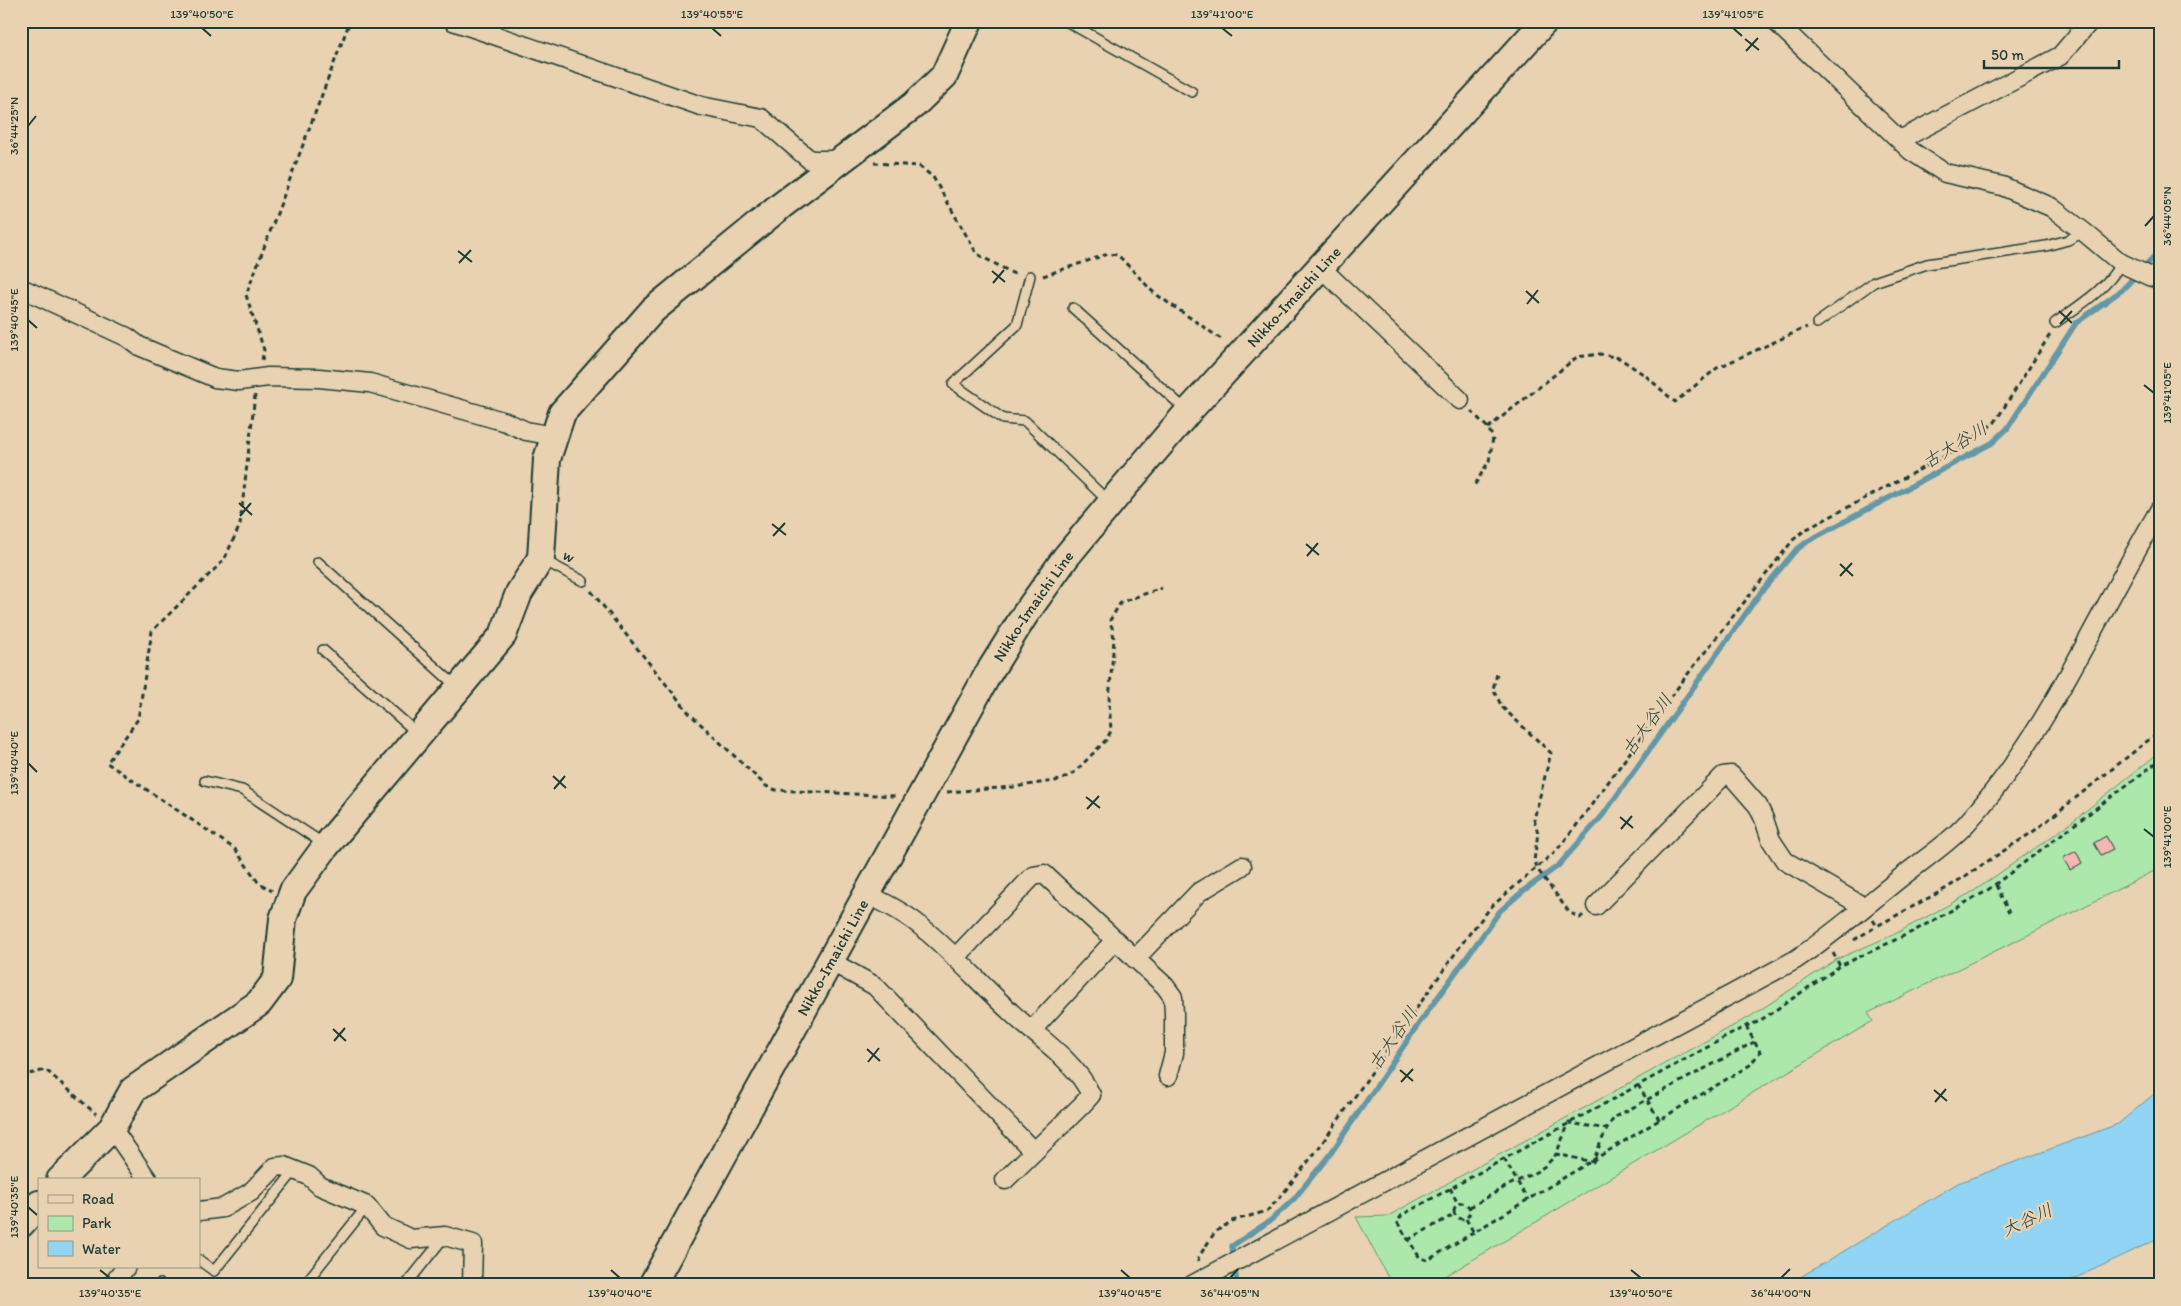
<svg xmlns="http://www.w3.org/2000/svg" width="2181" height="1306" viewBox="0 0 2181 1306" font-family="Itim,'Klee One',sans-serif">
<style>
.green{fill:#ace7ac;stroke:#669270}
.water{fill:#92d4f3;stroke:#6498a7}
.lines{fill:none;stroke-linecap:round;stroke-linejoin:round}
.stream{stroke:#6498a7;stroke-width:5.5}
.building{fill:#f3b8b3;stroke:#1f3d34}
.lane-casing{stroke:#1f3d34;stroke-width:12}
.street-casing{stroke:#1f3d34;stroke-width:21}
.secondary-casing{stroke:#1f3d34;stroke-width:30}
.path{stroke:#1f3d34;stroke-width:3;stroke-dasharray:5 4;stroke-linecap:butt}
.lane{stroke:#e9d2b2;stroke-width:9}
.street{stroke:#e9d2b2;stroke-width:18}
.secondary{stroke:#e9d2b2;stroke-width:26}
.ticks{fill:none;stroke:#1f3d34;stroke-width:2}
.labels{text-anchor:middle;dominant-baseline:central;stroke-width:4.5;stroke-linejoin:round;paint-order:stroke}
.street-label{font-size:16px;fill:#1f3d34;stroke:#e9d2b2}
.water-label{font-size:18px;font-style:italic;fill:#25453e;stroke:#e9d2b2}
.neatline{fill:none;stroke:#1f3d34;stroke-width:2}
.ticks-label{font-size:12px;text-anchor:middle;fill:#1f3d34}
</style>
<rect width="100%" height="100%" fill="#e9d2b2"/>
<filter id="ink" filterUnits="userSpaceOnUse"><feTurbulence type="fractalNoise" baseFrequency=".02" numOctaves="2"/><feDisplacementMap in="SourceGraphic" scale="10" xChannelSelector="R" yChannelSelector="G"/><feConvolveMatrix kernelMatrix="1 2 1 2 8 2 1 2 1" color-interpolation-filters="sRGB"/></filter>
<g filter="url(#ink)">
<path class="green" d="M2160,752V868L2030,934L1868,1013L1873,1021L1434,1283L1435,1285H1392L1356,1217L1388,1216L1751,1016L1837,959L1895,934L1974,891L2064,828Z"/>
<path class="water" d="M2160,1089V1238L2061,1285H1787L1958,1183L2118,1124Z"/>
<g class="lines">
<path class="stream" d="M1237,1285L1232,1246L1271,1220L1294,1199L1331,1153L1420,1022L1500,911L1523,891L1558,866L1603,815L1761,592L1795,551L1808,541L1992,443L2007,429L2076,323L2122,290L2160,250"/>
</g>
<path class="building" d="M2106,836L2113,849L2101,855L2094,843Z
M2076,851L2082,863L2070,870L2063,858Z"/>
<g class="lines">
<g class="lane-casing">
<path id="lane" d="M1066,21L1192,92
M1030,276L1017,325L953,384L1003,419L1025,421L1108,501
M1073,308L1186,410
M1817,323L1874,282L1927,264L2046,246L2068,240L2084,232
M2055,323C2080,305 2106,290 2121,263
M543,560L583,581
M318,562L456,686
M323,650L417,733
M205,781L242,790L324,844
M199,1260L214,1271L295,1170
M159,1285L160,1284
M304,1285L367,1206
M406,1285L445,1236"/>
</g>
<g class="street-casing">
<path id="street" d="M453,21L701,106L761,118L810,160H842
M1775,21L1911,151L1945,173L2002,186L2051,207L2084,232L2121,263L2149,276L2160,279
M1900,140L2060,56L2090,21
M1320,267L1460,400
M21,288L127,337L139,346L215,378L239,381L268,377L319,378L370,383L506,422L526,431L554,436
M866,894C886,903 907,914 924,929C959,958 989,994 1024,1024C1047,1043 1079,1067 1091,1095L1082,1105L1005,1180
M1596,906L1723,776L1731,775L1758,806L1764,819L1771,840L1785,861L1864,907
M955,958L1033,876L1044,874L1165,986L1173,997L1174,1013V1053L1168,1076
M1135,959L1199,892L1242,866
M830,961L875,986L1034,1152
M1032,1030L1115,940
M112,1128L148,1180
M199,1211L223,1208L251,1192L275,1167L284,1166L309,1176L320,1186L367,1206L383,1226L411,1239L445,1236L473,1244L472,1285
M112,1285L126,1267
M1192,1285L1795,960C1831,936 1864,907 1899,879C1921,861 1947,845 1966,824C2049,733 2097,614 2160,509"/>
</g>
<g class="secondary-casing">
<g id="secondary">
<path d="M60,1180L112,1128L133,1090L259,1003L277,979L283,919L293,891L326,846L503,635L519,593L541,558L547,459L562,413L653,310L782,205L914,105L944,76L969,21"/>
<path d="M21,1224L39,1204"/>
<path id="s1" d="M652,1285L988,674L1024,616L1066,557L1124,487L1188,412L1545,21"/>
</g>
</g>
<path class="path" d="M874,163L919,166L933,177L977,254L1012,273L1017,274
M1043,276L1108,254L1118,255L1154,293L1224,341
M262,360L264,350L246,295L350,21
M255,395L240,525L224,560L152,631L138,719L107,763L235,849L258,882L272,891
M1471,411L1488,428L1493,438L1489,461L1474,486
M1488,428L1577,357L1600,354L1619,358L1646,376L1675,402L1717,368L1807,327
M591,591L690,714L766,786L776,790L896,796
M1497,674L1493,689L1502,707L1551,753L1534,819L1538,833L1534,861L1538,870L1569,912L1580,918L1583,915
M947,792L1013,787L1061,780L1075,772L1106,740L1111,731L1109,700L1114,639L1112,627L1109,622L1121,602L1162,588
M1996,885L2009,913
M1873,920L1877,926L1947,888L2034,831L2160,731
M1854,940L1877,926
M1833,953L1840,966
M1746,1026L1760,1052L1750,1065L1428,1260L1420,1258L1397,1222L1402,1215L1746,1026L1758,1022L1840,966L1912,932L1985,892L2160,760
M21,1076L46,1070L96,1114
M1638,1085L1660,1121
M1608,1129L1569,1123L1556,1154L1593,1162C1599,1147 1605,1129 1615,1117L1754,1042
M1504,1159L1528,1200
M1450,1188L1458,1204
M1454 1211a8 8 0 1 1 16 0a8 8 0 1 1-16 0Z
M1470,1207C1483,1200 1497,1191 1511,1184C1528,1176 1545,1170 1556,1154
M1466,1219L1474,1233
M1408,1240L1455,1214
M1199,1261L1198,1258L1215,1232L1232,1221L1267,1211L1281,1196L1318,1149L1466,938L1492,906L1556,851L1573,830L1687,675L1793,540L1805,530L1964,446L1995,422L2051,333"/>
<use href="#lane" class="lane"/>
<use href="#street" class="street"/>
<use href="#secondary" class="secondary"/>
</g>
</g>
<path class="ticks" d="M202,28L211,36M712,28L721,36M1222,28L1232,36M1733,28L1742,36M1745,39L1759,50M1746,51L1758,38M28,126L36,116M2145,226L2154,216M458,251L472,262M459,263L471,250M992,271L1005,282M993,283L1004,270M1526,291L1539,303M1527,304L1538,290M2059,311L2072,323M28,320L37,328M2060,324L2072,311M2144,385L2154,393M239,503L252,515M240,516L251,503M772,524L786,535M773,536L785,523M1306,544L1319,555M1307,556L1318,543M1840,564L1853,576M1840,576L1852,563M28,763L37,772M553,776L566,788M554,789L565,776M1086,797L1100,808M1087,809L1099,796M1620,817L1633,828M1621,829L1632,816M2144,829L2154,837M333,1029L346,1041M334,1041L345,1028M867,1049L880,1061M868,1062L879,1048M1400,1070L1413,1081M1401,1082L1413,1069M1934,1090L1947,1101M1935,1102L1946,1089M28,1207L37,1215M100,1270L110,1278M611,1270L620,1278M1121,1270L1130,1278M1631,1270L1641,1278M1230,1278L1238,1269M1781,1278L1790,1269"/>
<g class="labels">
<g class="street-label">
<text stroke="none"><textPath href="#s1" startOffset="1184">Nikko-Imaichi Line</textPath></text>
<text transform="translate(569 556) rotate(28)">w</text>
<text stroke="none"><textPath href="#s1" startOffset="779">Nikko-Imaichi Line</textPath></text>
<text stroke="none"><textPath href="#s1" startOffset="374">Nikko-Imaichi Line</textPath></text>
</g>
<g class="water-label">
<text transform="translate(1955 445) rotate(-31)">古大谷川</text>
<text transform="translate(1647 725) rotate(-54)">古大谷川</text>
<text transform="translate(1393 1038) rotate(-55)">古大谷川</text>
<text transform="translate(2027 1220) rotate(-25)">大谷川</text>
</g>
</g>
<rect width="2181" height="1306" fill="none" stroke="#e9d2b2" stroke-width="55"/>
<rect x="38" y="1178" width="162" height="90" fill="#e9d2b2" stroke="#989680"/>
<rect x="48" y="1195" width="25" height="8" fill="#e9d2b2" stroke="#989680"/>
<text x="82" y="1204" font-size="15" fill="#1f3d34">Road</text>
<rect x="48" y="1216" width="25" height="15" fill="#ace7ac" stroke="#989680"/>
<text x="82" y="1228" font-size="15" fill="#1f3d34">Park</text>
<rect x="48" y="1241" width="25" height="15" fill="#92d4f3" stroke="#989680"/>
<text x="82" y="1254" font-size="15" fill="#1f3d34">Water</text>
<path d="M1984 60v8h135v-8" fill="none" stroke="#1f3d34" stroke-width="2.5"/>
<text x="1991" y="60" font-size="15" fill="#1f3d34" stroke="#e9d2b2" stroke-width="4" paint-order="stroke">50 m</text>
<rect x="28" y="28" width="2126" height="1250" class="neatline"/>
<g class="ticks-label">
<text x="202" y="18">139°40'50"E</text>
<text x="712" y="18">139°40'55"E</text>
<text x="1222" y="18">139°41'00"E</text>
<text x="1733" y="18">139°41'05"E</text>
<text transform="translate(14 126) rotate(-90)" y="4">36°44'25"N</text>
<text transform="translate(2167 216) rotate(-90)" y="4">36°44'05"N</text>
<text transform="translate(14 320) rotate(-90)" y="4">139°40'45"E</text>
<text transform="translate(2167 393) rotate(-90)" y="4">139°41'05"E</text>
<text transform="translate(14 763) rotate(-90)" y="4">139°40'40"E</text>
<text transform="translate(2167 837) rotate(-90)" y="4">139°41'00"E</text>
<text transform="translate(14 1207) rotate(-90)" y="4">139°40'35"E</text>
<text x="110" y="1297">139°40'35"E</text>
<text x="620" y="1297">139°40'40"E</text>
<text x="1130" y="1297">139°40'45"E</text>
<text x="1230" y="1297">36°44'05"N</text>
<text x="1641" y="1297">139°40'50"E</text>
<text x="1781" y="1297">36°44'00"N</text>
</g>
</svg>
